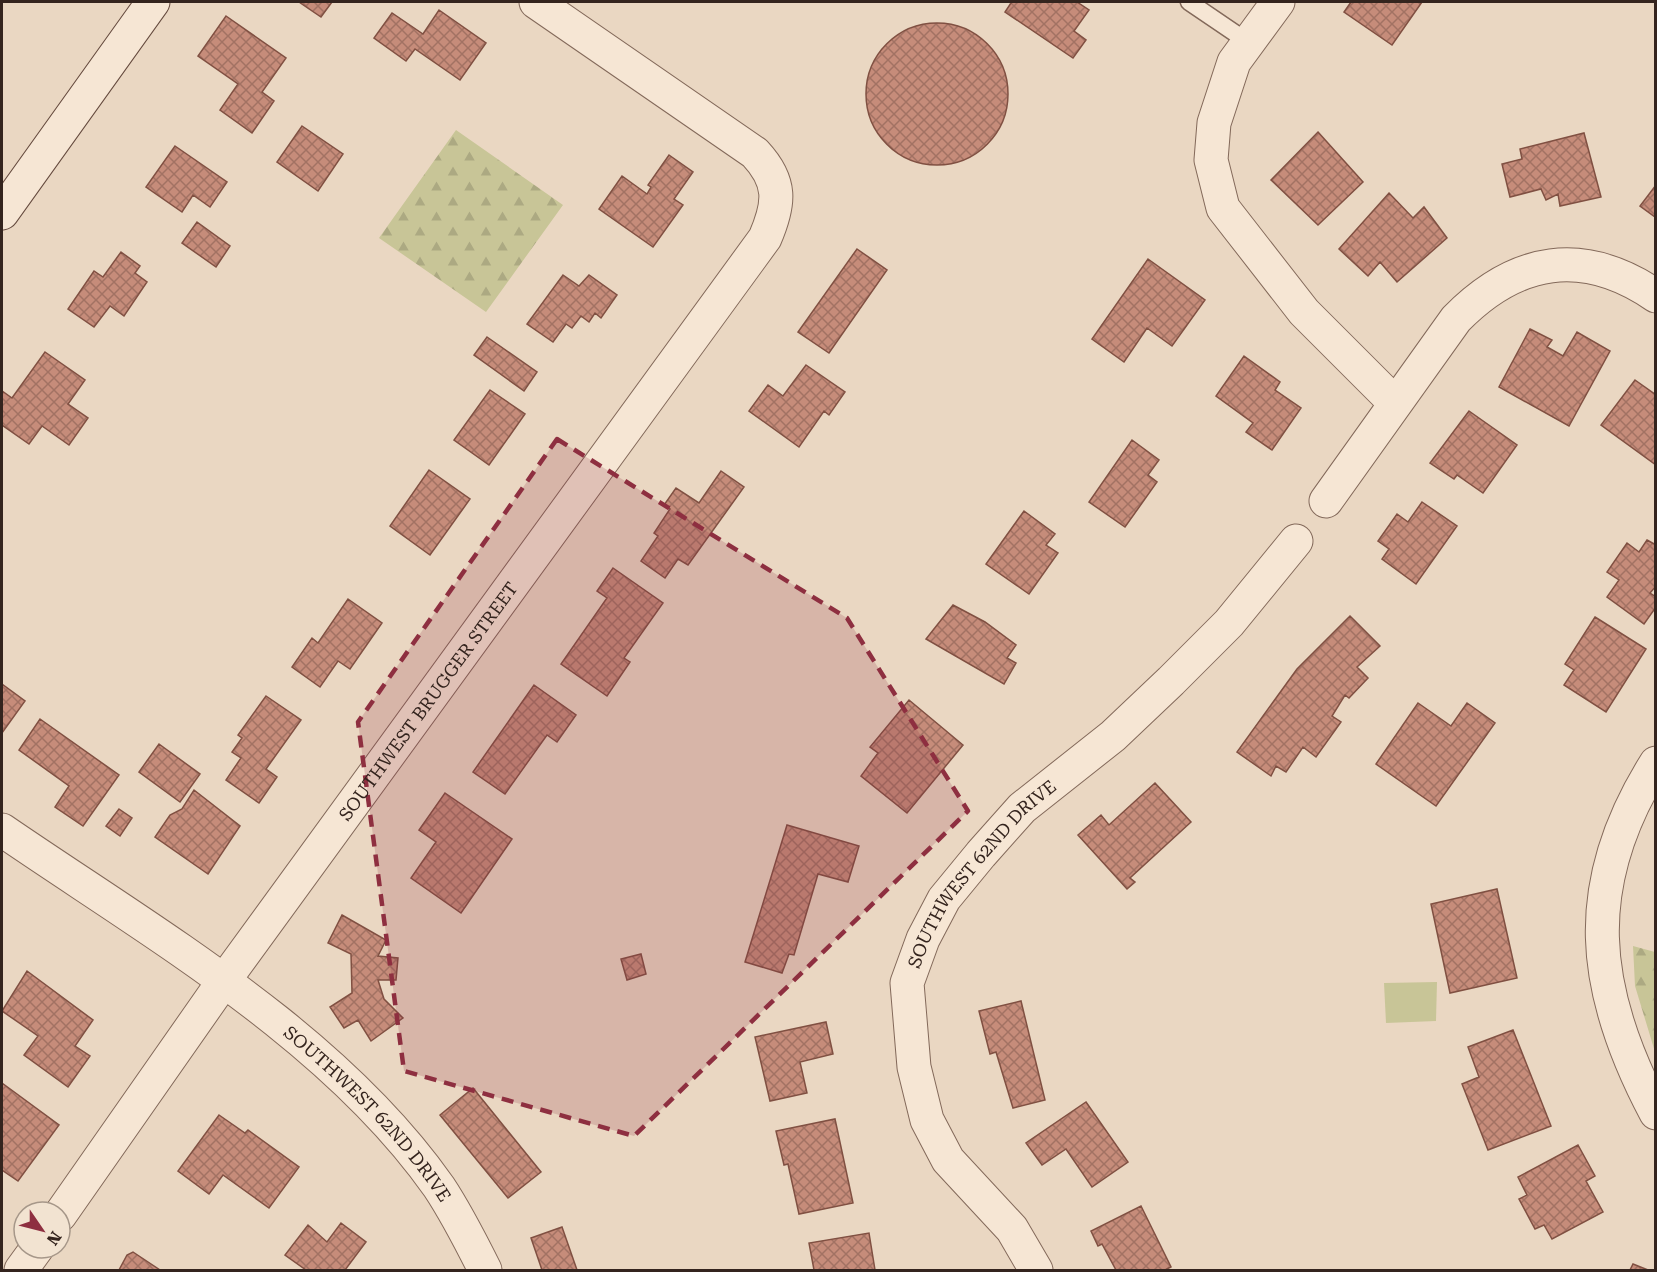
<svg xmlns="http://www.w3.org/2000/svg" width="1657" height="1272" viewBox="0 0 1657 1272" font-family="'Roboto Serif',serif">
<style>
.forest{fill:url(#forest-firs)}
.pitch{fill:#c8c597}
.building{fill:url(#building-cross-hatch);stroke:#805042;stroke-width:1.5}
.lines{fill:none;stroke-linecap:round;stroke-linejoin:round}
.lane-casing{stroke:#83695a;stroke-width:19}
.street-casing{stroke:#83695a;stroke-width:35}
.secondary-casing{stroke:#654a3e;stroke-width:35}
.lane{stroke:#f6e6d4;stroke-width:16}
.street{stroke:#f6e6d4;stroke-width:33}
.secondary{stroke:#f6e6d4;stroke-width:33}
.marked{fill:#8e2f40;fill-opacity:0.2;stroke:#8e2f40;stroke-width:4.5;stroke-dasharray:12 8;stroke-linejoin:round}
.labels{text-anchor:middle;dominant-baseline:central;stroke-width:6;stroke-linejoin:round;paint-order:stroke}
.street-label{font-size:18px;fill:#34241e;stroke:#f2e3d1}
</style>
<defs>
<pattern id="forest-firs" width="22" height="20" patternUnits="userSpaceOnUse" patternTransform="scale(1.5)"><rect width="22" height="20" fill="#c8c597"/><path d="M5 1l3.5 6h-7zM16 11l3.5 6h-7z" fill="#aca982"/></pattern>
<pattern id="building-cross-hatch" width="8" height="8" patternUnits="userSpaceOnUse" patternTransform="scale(1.5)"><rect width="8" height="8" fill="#c68c7a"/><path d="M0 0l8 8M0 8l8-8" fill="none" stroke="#a27263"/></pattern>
</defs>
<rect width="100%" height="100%" fill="#ead7c2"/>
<path class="forest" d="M456,130L563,205L486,312L379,238Z
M1633,946L1655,952V1052L1635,986Z"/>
<path class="pitch" d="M1437,982L1436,1021L1386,1023L1384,983Z"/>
<path class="building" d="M299,2H332L321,17Z
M1009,2H1077L1089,10L1074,31L1086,40L1073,58L1005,12L1011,3Z
M1351,2H1422L1392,45L1344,12Z
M439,10L486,43L460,80L415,49L406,61L374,38L392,13L423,34Z
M226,16L286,58L262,92L274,101L252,133L220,110L238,84L198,56Z
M866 94a71 71 0 1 1 142 0a71 71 0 1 1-142 0Z
M302,126L343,154L318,191L277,162Z
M1318,132L1363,182L1318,225L1271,180Z
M1584,133L1601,197L1560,206L1558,194L1546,200L1541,189L1510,197L1502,164L1522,159L1520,149Z
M175,146L227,182L210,207L193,195L182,212L146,187Z
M669,155L693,172L674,199L683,205L653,247L599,209L622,176L647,194L651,187L648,185Z
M1656,185V217H1655L1640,206Z
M1389,193L1413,218L1424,207L1447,238L1397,282L1380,262L1368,276L1339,249Z
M197,222L230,246L216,267L182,243Z
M857,249L887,270L829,353L798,332Z
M121,252L140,266L135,273L147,282L124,316L110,306L94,327L68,309L94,271L103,277Z
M1148,259L1205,300L1172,346L1147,328L1124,362L1092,339Z
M563,275L579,286L589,275L617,295L601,318L595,313L589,322L581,316L572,328L566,324L553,342L527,324Z
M1530,329L1552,340L1547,347L1563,356L1577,332L1610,351L1569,426L1499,387Z
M487,337L537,372L524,391L474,355Z
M45,352L85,380L68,404L88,418L69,445L42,426L29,444L2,425V391L12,398Z
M1244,356L1280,382L1275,390L1301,408L1272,450L1246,432L1253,423L1216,396Z
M806,365L845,392L829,415L824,411L799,447L749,411L768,385L783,396Z
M1635,380L1656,395V465L1601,425Z
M490,390L525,414L489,465L454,440Z
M1469,411L1517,445L1483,493L1457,475L1454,479L1430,463Z
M1132,440L1159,460L1148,475L1157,482L1125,527L1089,502Z
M429,470L470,499L430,555L390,526Z
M721,471L744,487L688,565L678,559L665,578L641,561L658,536L654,533L670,509L664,505L676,488L699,503Z
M1422,502L1457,526L1416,584L1382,559L1389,549L1378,541L1397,514L1408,522Z
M1024,511L1055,534L1046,545L1058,553L1029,594L986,564Z
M1647,540L1656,545V586L1650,593L1656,597V607L1644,624L1607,597L1619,580L1607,572L1627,543L1639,552Z
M613,568L663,603L624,658L630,662L607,696L561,664L607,598L597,591Z
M348,599L382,623L350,669L338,661L320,687L292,667L312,638L318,643Z
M953,605L985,622L1016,645L1007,658L1016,663L1004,684L926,639Z
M1350,616L1380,646L1357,667L1368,678L1349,698L1345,695L1332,716L1341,722L1316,757L1303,747L1286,772L1276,766L1271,776L1237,752L1297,669Z
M1595,617L1646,649L1606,712L1564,685L1574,670L1565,664Z
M2,684L25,701L2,733Z
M534,685L576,715L557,742L547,735L505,794L473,772Z
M266,696L301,720L266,769L277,777L259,803L226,780L241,758L232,752L242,738L238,735Z
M909,700L963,745L907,813L861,776L878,753L870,747Z
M1418,703L1451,726L1467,703L1495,723L1436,806L1376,764Z
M40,719L119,775L83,826L55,807L69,786L19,750Z
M159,744L200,774L180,802L139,772Z
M1155,783L1191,822L1130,878L1135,882L1127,889L1078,835L1101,815L1109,825Z
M194,790L240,826L208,874L155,837L170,815L182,809Z
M445,793L512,839L461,913L411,878L436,842L419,830Z
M119,809L132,818L120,836L106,826Z
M787,825L859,846L848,882L818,874L794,955L789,954L782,973L745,962Z
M1497,889L1517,978L1450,993L1431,904Z
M342,915L386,940L378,956L398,958L396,980H378L384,999L403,1018L371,1041L358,1020L344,1028L330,1007L352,993L351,954L328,943Z
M641,954L646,974L627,980L621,959Z
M27,971L93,1020L75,1046L90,1056L68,1087L24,1055L38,1036L2,1011Z
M1021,1001L1045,1100L1013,1108L996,1052L990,1054L979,1011Z
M826,1022L833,1054L800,1062L807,1093L770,1101L755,1037Z
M1513,1030L1551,1126L1488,1150L1462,1084L1479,1077L1468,1047Z
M2,1083L59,1125L18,1181L2,1170Z
M473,1088L541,1172L508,1198L440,1115Z
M1086,1102L1128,1162L1092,1187L1066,1149L1042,1165L1026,1143Z
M219,1115L245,1133L248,1130L299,1167L269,1208L223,1175L209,1194L178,1171Z
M835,1119L853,1203L799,1214L788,1164L784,1165L776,1131Z
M1578,1145L1595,1176L1586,1181L1603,1212L1552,1239L1544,1225L1535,1229L1519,1199L1527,1195L1518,1177Z
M1141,1206L1171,1267L1165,1270H1116L1102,1244L1098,1246L1091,1231Z
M341,1223L366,1242L345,1270H306L285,1255L308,1225L327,1242Z
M562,1227L577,1270H542L531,1238Z
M869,1233L875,1270H814L809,1243Z
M133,1252L160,1270H119L127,1255Z
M1633,1264L1648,1270H1630Z"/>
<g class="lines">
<g class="lane-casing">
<path id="lane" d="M1189,2L1248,42"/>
</g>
<g class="street-casing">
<g id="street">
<path d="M1278,2L1234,62L1214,123L1211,160L1223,208L1304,312L1395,403"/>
<path d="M1326,501L1456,319C1516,258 1583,246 1656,296"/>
<path d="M1656,763C1579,885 1590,989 1656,1113"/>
<path id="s1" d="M2,830C152,933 333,1036 439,1187C457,1214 471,1242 485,1270"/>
<path id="s2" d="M60,1215L223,982L765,238C780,203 782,182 755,153L536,2"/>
<path d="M21,1270L37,1248"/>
<path id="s3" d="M1036,1270L1012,1229L948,1160L927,1120L914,1067L907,983L923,939L944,899L981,854L1022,808L1113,736L1171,681L1229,623L1296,541"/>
</g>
</g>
<g class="secondary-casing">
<path id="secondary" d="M2,213L153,2"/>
</g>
<use href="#lane" class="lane"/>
<use href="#street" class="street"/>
<use href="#secondary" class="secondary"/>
</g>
<path class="marked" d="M557,439L847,618L968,811L634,1136L404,1071L358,722Z"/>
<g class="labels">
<g class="street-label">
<text stroke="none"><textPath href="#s2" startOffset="632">SOUTHWEST BRUGGER STREET</textPath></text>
<text stroke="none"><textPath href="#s3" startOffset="460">SOUTHWEST 62ND DRIVE</textPath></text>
<text stroke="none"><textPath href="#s1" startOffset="465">SOUTHWEST 62ND DRIVE</textPath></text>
</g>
</g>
<rect width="1657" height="1272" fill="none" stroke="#34241e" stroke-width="6"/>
<g transform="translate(42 1230) rotate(125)"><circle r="28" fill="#f2e3d1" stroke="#a69789" stroke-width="1.5"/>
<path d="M0-4.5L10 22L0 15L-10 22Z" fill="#8e2f40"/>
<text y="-9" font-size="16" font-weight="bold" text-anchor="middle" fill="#34241e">N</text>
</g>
</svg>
